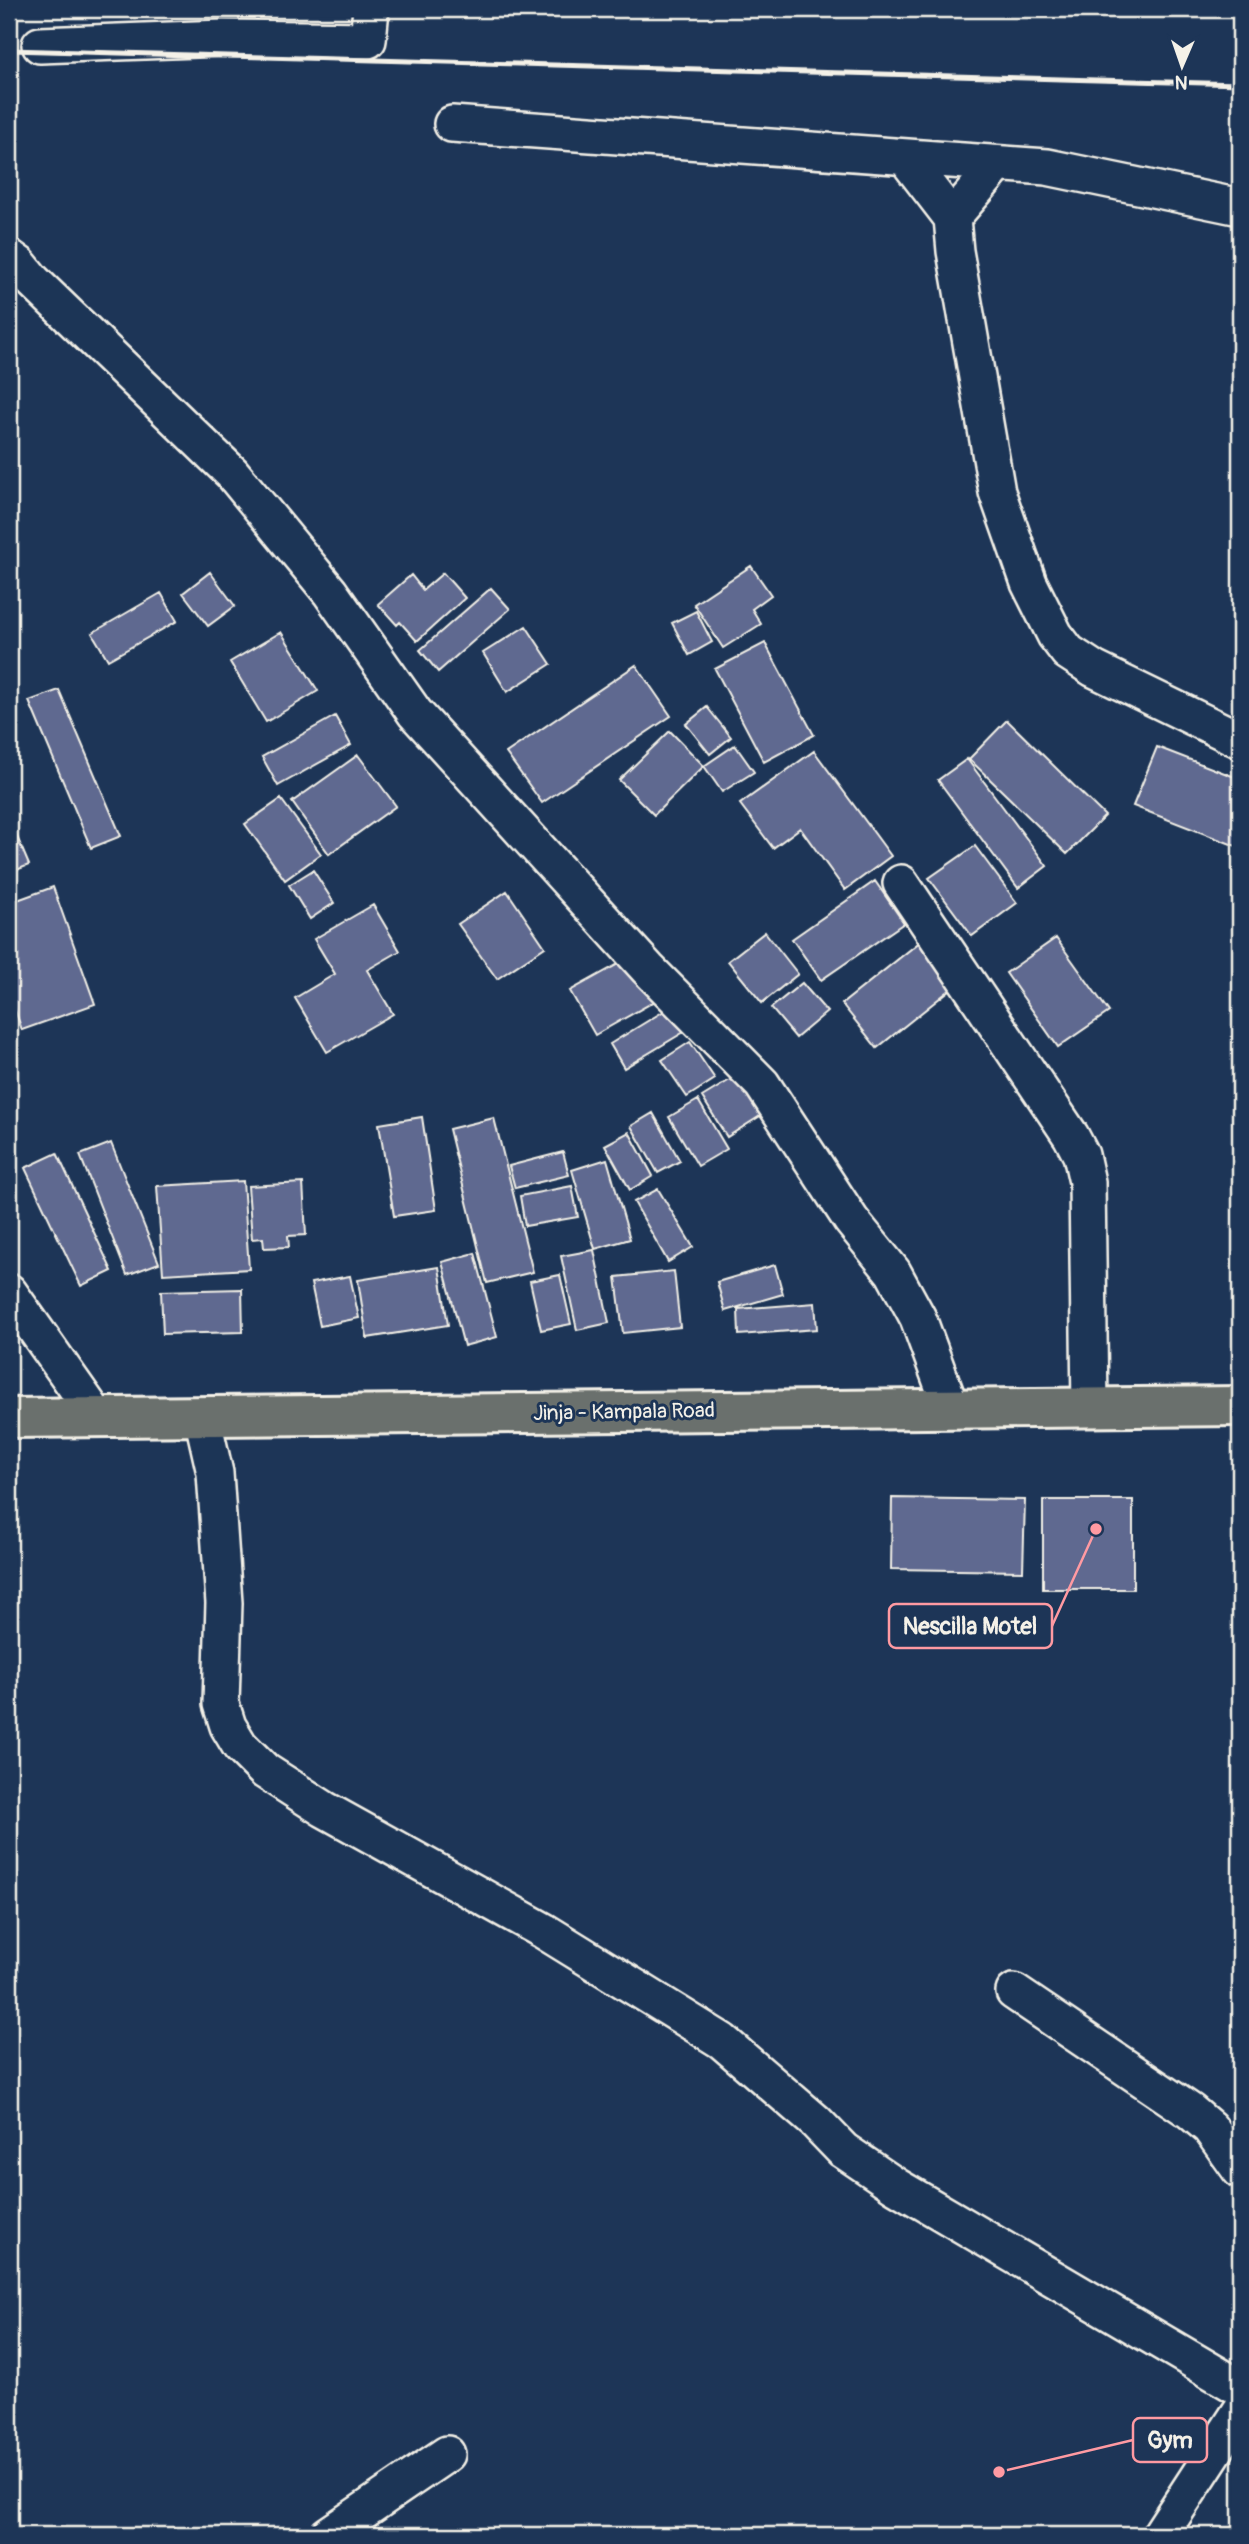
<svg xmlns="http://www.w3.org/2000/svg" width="1249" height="2544" viewBox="0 0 1249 2544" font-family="Pangolin,sans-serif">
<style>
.building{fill:#5f6990;stroke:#f4f1e8;stroke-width:2}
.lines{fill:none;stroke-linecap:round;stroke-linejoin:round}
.minor-casing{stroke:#f4f1e8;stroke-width:40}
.trunk-casing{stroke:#f4f1e8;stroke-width:44}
.minor{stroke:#1d3557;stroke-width:35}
.trunk{stroke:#6b706d;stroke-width:38}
.rail{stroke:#f4f1e8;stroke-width:5}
.labels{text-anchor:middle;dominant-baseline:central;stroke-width:6;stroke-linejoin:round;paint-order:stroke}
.street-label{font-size:21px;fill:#f4f1e8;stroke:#1d3557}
.leader{fill:none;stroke:#ff9aa2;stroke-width:2.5}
.callout-dot{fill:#ff9aa2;stroke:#1d3557;stroke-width:2.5}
.callout{fill:#1d3557;stroke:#ff9aa2;stroke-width:2.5}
.callout-label{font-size:23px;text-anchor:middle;font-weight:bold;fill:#f4f1e8}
</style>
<rect width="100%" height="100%" fill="#1d3557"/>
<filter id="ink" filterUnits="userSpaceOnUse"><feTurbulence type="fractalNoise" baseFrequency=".0143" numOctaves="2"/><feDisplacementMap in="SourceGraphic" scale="14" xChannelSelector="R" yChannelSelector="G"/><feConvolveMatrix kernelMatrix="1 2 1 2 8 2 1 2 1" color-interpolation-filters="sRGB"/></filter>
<g filter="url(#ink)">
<path class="building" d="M751,566L771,595L752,609L761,624L723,648L694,604Z
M210,572L235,606L208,626L183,593Z
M443,573L465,598L417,641L400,622L397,625L378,604L411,575L423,590Z
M491,588L510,609L438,672L420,650Z
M161,593L177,621L108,660L92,633Z
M696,611L712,642L689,655L672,623Z
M526,626L551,664L507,692L483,653Z
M281,632L318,691L266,722L230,662Z
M765,643L814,735L764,762L715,669Z
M636,665L671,716L542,803L506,753Z
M59,690L121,836L91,848L29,701Z
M707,707L731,737L710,754L686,724Z
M335,716L351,745L278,786L262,757Z
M1007,720L1105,816L1067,854L969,759Z
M670,731L704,766L654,815L619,780Z
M735,745L754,772L722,792L704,766Z
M1157,747L1240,779V836L1236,846L1133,806Z
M814,751L891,856L845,890L800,828L773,848L740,804Z
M358,755L396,806L329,854L292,802Z
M967,759L1047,866L1018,888L938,780Z
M281,799L321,854L285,880L245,824Z
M9,818L29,865L9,873Z
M975,846L1017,903L972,936L929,878Z
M313,870L334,903L310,919L289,885Z
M875,881L904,923L821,980L792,939Z
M53,887L95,1004L22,1030L9,993V903Z
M507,891L545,947L497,979L458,924Z
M373,905L400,951L367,970L393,1014L327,1052L295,998L335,974L314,939Z
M765,932L798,974L762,1003L728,961Z
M1056,938L1109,1012L1058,1047L1006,973Z
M921,941L956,985L877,1048L842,1004Z
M631,957L655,1001L595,1035L570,991Z
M802,983L827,1012L796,1038L771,1008Z
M669,1008L684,1032L624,1068L610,1044Z
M690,1042L715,1079L687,1097L662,1060Z
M743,1072L768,1111L727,1137L702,1097Z
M698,1100L727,1149L698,1166L669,1117Z
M653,1113L680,1161L658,1173L631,1126Z
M422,1117L436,1210L394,1216L379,1124Z
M494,1118L533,1272L487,1283L449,1129Z
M629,1132L653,1176L630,1190L605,1145Z
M111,1143L159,1263L127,1275L80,1155Z
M563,1152L569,1175L515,1188L509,1166Z
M57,1153L112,1271L81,1286L25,1168Z
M607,1159L630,1239L595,1249L572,1170Z
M243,1181L249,1269L163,1274L157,1186Z
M303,1183L306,1235L288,1236L289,1247L264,1248L263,1238L252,1239L248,1186Z
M572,1186L578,1217L525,1226L520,1196Z
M658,1189L693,1247L668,1262L634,1202Z
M594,1250L609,1323L577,1330L561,1256Z
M475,1253L497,1337L464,1346L442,1262Z
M775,1265L783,1294L725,1311L717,1282Z
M439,1267L448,1325L367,1338L358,1280Z
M674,1271L680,1327L623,1333L616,1277Z
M560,1275L571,1324L541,1330L530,1281Z
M350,1276L359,1318L320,1326L311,1283Z
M242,1289L243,1332L163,1334L161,1291Z
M815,1303L817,1329L739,1335L738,1309Z
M892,1498L1025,1500L1023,1571L891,1569Z
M1043,1500H1133V1589H1043Z"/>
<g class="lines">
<g class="minor-casing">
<path id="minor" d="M40,45L223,38L368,40L371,9
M452,124L1047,167L1240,207
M905,157L952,218
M998,164L952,218L955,251L997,492L1029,583L1055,635L1068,652L1094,669L1240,740
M9,257L20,265L33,281L232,473L330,592L415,713L648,969L762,1084L851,1220L893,1272L918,1318L951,1408
M901,883L1071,1136L1081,1155L1087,1182L1090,1407
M9,1292L97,1417
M202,1416L215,1473L224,1603L221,1704L228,1726L240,1746L265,1771L324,1809L544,1931L722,2041L815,2121L843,2150L896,2186L1240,2388
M1014,1992L1190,2111L1210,2128L1240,2170
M328,2535L447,2454
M1160,2535L1240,2412"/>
</g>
<g class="trunk-casing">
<path id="trunk" d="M9,1418L1240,1406"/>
</g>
<use href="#minor" class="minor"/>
<use href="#trunk" class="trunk"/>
<path class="rail" d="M9,50L1240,84"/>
</g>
</g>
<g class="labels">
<g class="street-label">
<text transform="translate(624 1412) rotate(-1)">Jinja - Kampala Road</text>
</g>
</g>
<path class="leader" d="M1096 1529L1052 1626M999 2472L1133 2440"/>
<g class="callout-dot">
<circle cx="1096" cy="1529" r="7"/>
<circle cx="999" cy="2472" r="7"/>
</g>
<g class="callout">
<rect x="889" y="1604" width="163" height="44" rx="7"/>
<rect x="1133" y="2418" width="74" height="44" rx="7"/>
</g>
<g class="callout-label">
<text x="970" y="1634">Nescilla Motel</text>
<text x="1170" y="2448">Gym</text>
</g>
<rect width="1249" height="2544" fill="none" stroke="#1d3557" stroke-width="35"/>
<rect x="18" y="18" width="1214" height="2509" fill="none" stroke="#f4f1e8" stroke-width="2.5" filter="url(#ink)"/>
<g transform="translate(1182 66) rotate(182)" stroke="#1d3557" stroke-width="5" paint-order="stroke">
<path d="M0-5L12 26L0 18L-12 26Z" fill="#f4f1e8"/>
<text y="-10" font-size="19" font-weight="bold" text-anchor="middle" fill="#f4f1e8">N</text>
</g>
</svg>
